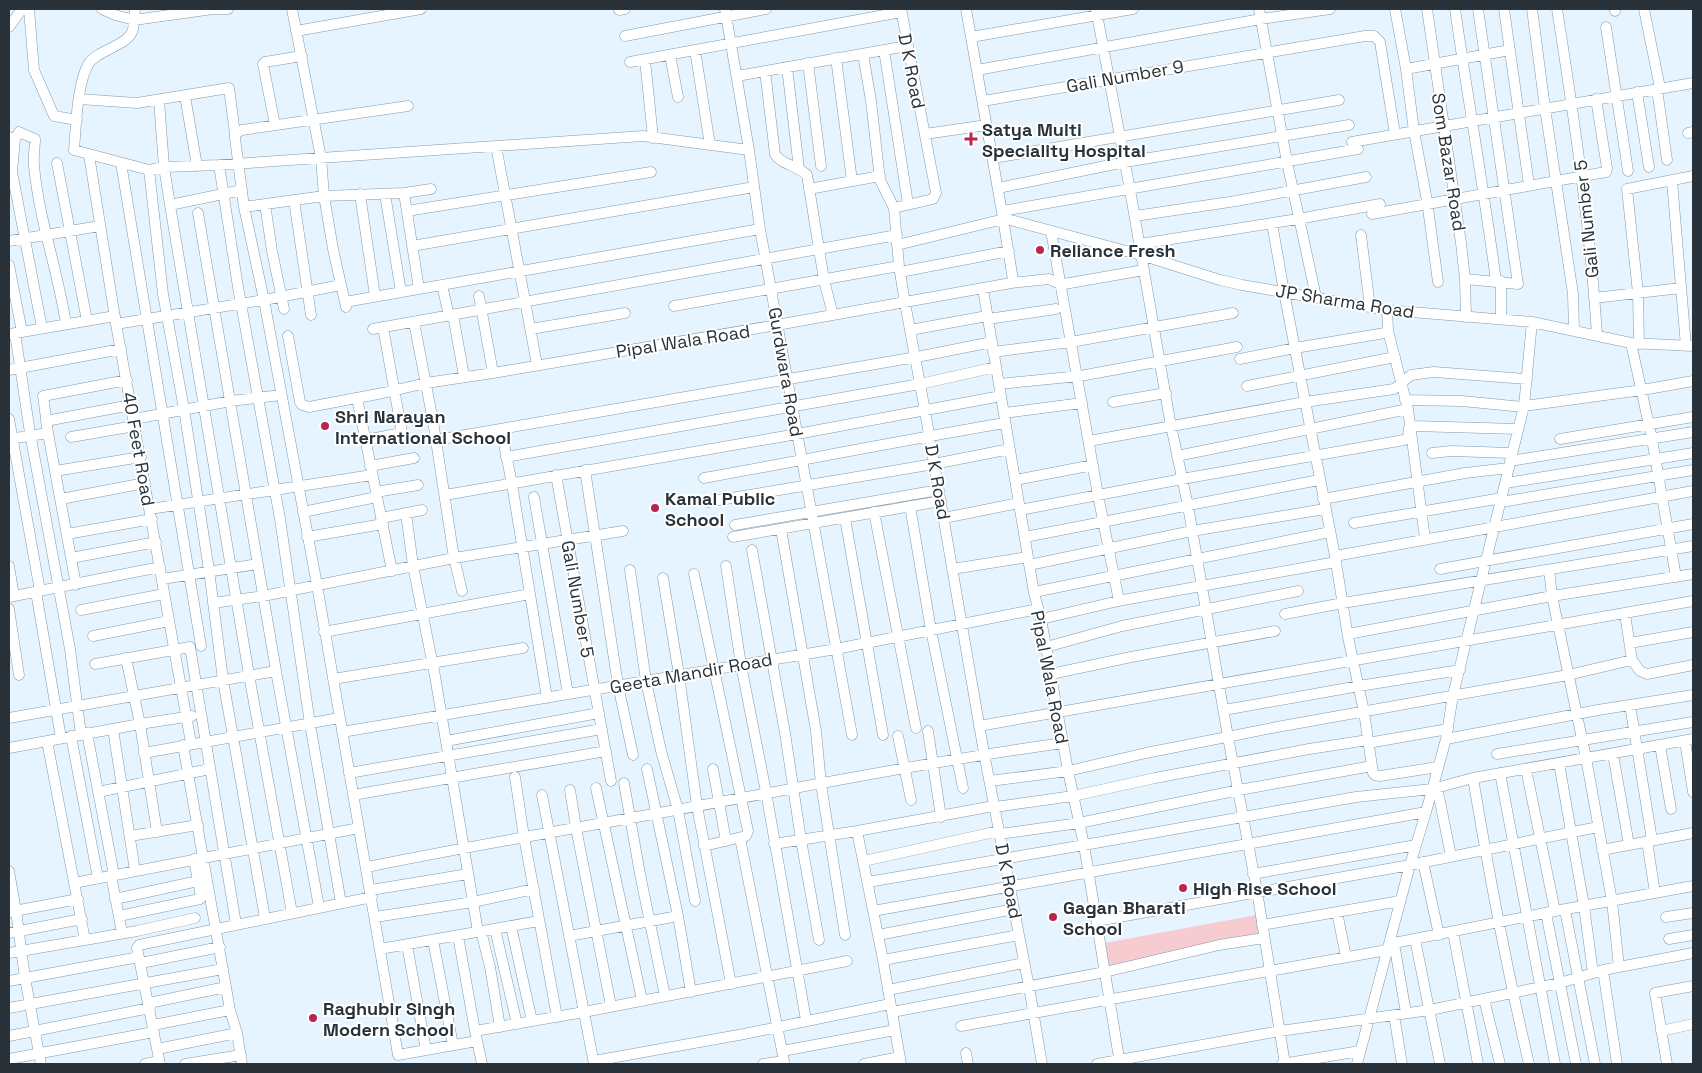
<svg xmlns="http://www.w3.org/2000/svg" width="1702" height="1073" viewBox="0 0 1702 1073" font-family="'Space Grotesk',sans-serif">
<style>
.green{fill:#f7ccd0}
.lines{fill:none;stroke-linecap:round;stroke-linejoin:round}
.minor-casing{stroke:#8199a8;stroke-width:11}
.minor{stroke:#fff;stroke-width:10}
.poi-dot{fill:#b7264c;stroke:#fff;stroke-width:2}
.labels{text-anchor:middle;dominant-baseline:central;stroke-width:4;stroke-linejoin:round;paint-order:stroke}
.street-label{font-size:18px;fill:#283238;stroke:#fff}
.poi-label{font-size:18px;font-weight:bold;fill:#283238;stroke:#fff;text-anchor:start}
</style>
<rect width="100%" height="100%" fill="#e5f4fe"/>
<path class="green" d="M1256,915L1260,937L1109,965L1105,943Z"/>
<g class="lines">
<g class="minor-casing">
<path id="minor" d="M29,9L34,70L54,116L77,120
M102,9L115,15L134,20L213,9
M135,9C134,16 135,25 132,32C126,46 98,50 89,63C77,82 76,127 74,150L149,170L164,167L219,165L643,136L749,150
M214,9H228
M292,9L321,158L324,196L333,249L346,307
M725,9L749,150L760,229L852,735
M901,9L936,193L933,199L894,208L899,266L905,303L925,411L984,753L1029,987L1042,1064
M1096,9L1130,190L1170,421L1188,506L1228,737L1257,891L1285,1064
M1259,9L1287,162L1316,297
M1395,9L1406,69L1414,131L1427,201L1438,282
M1427,9L1461,243L1465,279L1466,317
M1455,9C1468,100 1484,190 1496,281
M1504,9L1529,185
M1532,9L1545,108L1573,294L1574,331
M1557,9C1574,117 1590,226 1597,335
M1615,9V11
M1644,9L1660,88
M619,10L625,9
M9,27L22,9
M1606,27L1628,171
M296,31L421,9
M625,36L766,9
M971,37L1133,9
M695,50L710,145
M884,50L908,204
M863,54L871,101L880,180L894,208
M670,55L678,97
M836,58L852,181
M645,60L653,138
M630,62L901,12
M808,63L821,166
M787,67L799,169
M1406,69L1510,50
M977,70L1261,19L1330,9
M765,71L775,154C780,164 798,166 807,175L824,280L833,315
M737,76L907,46
M1657,89L1667,160
M1637,92L1649,167
M185,96L197,166
M79,99L137,103L229,88L235,134
M159,100L164,167L170,205L249,675L292,913
M983,101L1365,36H1374L1380,42L1395,134
M408,106L242,130L235,134V138L244,207L264,300L317,585L398,1055L477,1041
M275,125L263,64L265,62L302,56
M1688,133L1693,132
M925,134L987,125
M9,137L15,139L19,132L35,139C35,147 33,157 34,166C39,220 58,271 66,324
M15,139L12,172L42,328
M1352,142L1693,83
M496,146L537,365
M89,155L116,324L191,743
M993,158L1339,100
M57,163L87,321
M121,163L201,646
M219,165L238,287L280,519L310,724L341,903
M149,170L163,294L184,409L209,570L223,680L265,918
M1672,181L1686,346
M998,188L1125,162L1349,125
M809,189L880,176
M404,193L419,289
M360,194L375,296
M385,194L401,292
M294,200L311,315
M265,204L272,251L284,309
M170,205L242,190
M244,207L324,196L404,193L431,189
M407,211L651,172
M1002,211L1358,149
M198,213L276,671
M1372,214L1606,172L1607,168L1596,99
M1135,216L1236,201L1366,177
M1003,218L1141,255L1220,280L1242,285L1387,310L1532,322L1631,343L1693,346
M1272,223L1284,292L1335,556L1348,637L1364,712L1373,773L1375,775L1380,776L1438,767
M1051,231L1098,495L1119,601
M1361,235L1370,307
M9,241L100,226
M1140,244L1298,219L1380,204
M897,245L1004,219
M412,246L754,187
M9,265L22,332
M900,272L1009,251
M1465,279L1518,284L1478,9
M1011,283L1049,279L1060,284H1064L1144,270
M442,285L449,316
M983,289L1034,593L1041,619L1068,771L1084,845L1120,1064
M479,296L493,373
M1594,298L1681,288
M345,302L760,229
M674,306L899,266
M453,315L464,376
M988,319L1056,309
M1501,319V281
M414,322L433,421L454,558L462,591
M116,324L264,300L341,285
M373,329L897,235
M531,329L625,313
M910,330L987,316
M1388,331L1408,409L1425,539
M15,333L30,433L70,649L81,735
M10,334L115,316
M288,336L300,402L302,405L309,407L383,393L426,383L493,373L777,325L1011,283L1013,280L1003,218L966,9
M1631,343L1652,439L1676,577
M1639,344L1638,293L1627,189L1693,176
M993,352L1071,342L1233,313
M1240,359L1295,348L1385,333L1388,329L1387,310
M9,370L121,349
M999,384L1080,376L1237,347
M1247,386L1395,357
M357,398L392,571
M1405,400L1462,401L1523,407
M1113,402L1166,393
M1524,406L1642,390L1693,381
M1004,413L1082,403
M9,419L40,591
M134,419L231,401L281,395
M46,421L131,405
M501,429L512,484L547,698
M71,437L135,426
M9,439L48,433
M1560,439L1693,417
M365,440L402,433L383,327
M436,440L922,356L992,342
M1089,441L1305,402L1394,389L1411,375L1434,372L1527,379
M1432,453L1451,451L1512,453
M1177,456L1408,409
M506,457L920,384L996,367
M1510,461L1693,432
M370,466L414,458
M585,470L618,685L633,755
M55,471L141,457
M556,475L611,781
M704,478C804,460 904,440 1005,423
M1015,480L1093,465
M1506,483L1693,453
M376,492L418,485
M445,495L797,434L1001,396
M534,497L568,694
M61,499L145,483
M1323,499L1465,473L1509,468
M708,502L934,464L1010,449
M1501,502L1693,470
M910,506L931,630L963,788
M150,509L372,475
M1020,510L1182,479L1404,440L1408,437L1409,428L1413,426L1518,429
M303,512L377,497
M874,512L916,728
M406,513L413,566L435,676L478,932
M381,518L422,510
M845,518L883,735
M944,518L1019,503
M1354,523L1502,498
M735,525L939,490
M781,529L816,731L821,784L845,935
M67,534L152,519
M307,537L383,524
M733,537L941,501
M1025,537L1319,480
M752,550L785,733L801,840L819,940
M1335,556L1693,491
M71,558L156,542
M1029,565L1192,531L1325,509
M9,566L14,596
M726,566L741,665L766,792L806,1020
M952,569L1028,557
M1440,569L1693,524
M630,570L646,681L661,751L678,810L695,901
M1549,570L1552,596L1586,758L1612,901L1619,967
M694,574L748,831L746,836L704,846
M663,578L679,675L697,806L731,984
M162,579L258,564
M76,585L48,433L43,396L127,380
M36,592L61,738
M1034,592L1330,532
M9,597L160,567
M213,603L263,596L454,558L623,531
M9,609L19,675
M81,610L164,594
M1285,614L1343,603L1693,546
M1625,614L1632,660
M1041,619L1123,600L1336,562
M324,632L530,594
M1348,634L1552,596L1693,574
M93,636L169,621
M1630,643L1693,632
M1046,647L1122,626L1298,591
M126,658L140,724L157,832
M95,664L190,647L236,924
M1051,674L1131,657L1275,631
M333,679L523,648
M1630,705L1652,840
M1224,710L1359,686L1460,670
M9,718L276,671L319,907
M979,726L1693,601
M113,729L135,871
M928,731L941,817
M342,732L836,649L1038,609
M87,733L114,875
M71,736L98,878
M898,736L911,800
M1446,739L1598,710L1693,695
M47,741L85,940
M446,741L599,713
M1685,741L1693,792
M1368,743L1448,729
M183,745L230,1010L237,1033L242,1064
M1660,745L1671,809
M9,748L140,724L192,716
M144,753L339,718
M1497,754L1693,722
M1613,754L1629,845
M1559,763L1584,906L1593,973
M647,769L678,916L691,992
M713,769L726,841
M1526,769L1555,911
M349,773L602,729
M1500,773L1555,1064
M515,777L524,837L557,1017
M1473,778C1489,874 1507,970 1529,1064
M990,781L1068,771L1146,753L1277,727L1568,675L1632,660L1640,671L1647,674L1693,665
M624,783L640,874L665,996
M1437,787L1451,856
M596,788L642,1000
M570,790L576,828L611,1006
M98,792L210,769
M353,795L606,751
M542,795L594,1064
M995,807L1073,796L1155,778L1309,749L1368,740
M857,831L883,960L901,1064
M1000,834L1079,823L1239,790L1372,766
M130,836L198,825
M740,838L784,1061
M1647,841L1655,893
M774,844L857,831L994,806
M1602,850L1693,833
M864,861L999,831
M1423,862L1439,935
M367,867C469,846 572,829 675,810C804,787 933,761 1063,743
M9,871L16,911L25,978L41,1064
M1253,874L1416,845
M111,875L122,933
M868,882L1084,845L1356,797L1432,789L1473,778L1693,739
M74,883L359,828
M371,890L468,874
M115,899L198,881
M1565,910L1595,1064
M873,911L1426,812L1446,739L1453,695L1524,406L1532,322
M9,912L78,899
M1337,912L1346,957
M1546,913L1576,1064
M119,916L200,899L201,897L194,859
M375,917L473,902L534,889
M1666,917L1693,913
M1097,921L1410,865L1598,827
M1262,925L1400,901
M511,926L532,1021
M495,929L517,1024
M481,931L490,967L500,1027
M1453,932L1478,1064
M9,933L82,919
M878,935L1014,909
M458,936L475,1031L482,1064
M569,936L678,916
M1415,939L1440,1064
M1669,939L1693,935
M433,940L453,1045
M1394,943L1406,1013
M1389,944L1555,911L1693,886
M407,945L426,1050
M380,949L539,921
M9,953L137,931L195,918
M883,960L1019,935
M141,963L220,947
M1603,970L1617,1064
M9,981L139,957
M888,990L1024,963
M1484,999L1500,1064
M149,1003L226,987
M9,1008L223,969
M892,1012L1105,972L1219,945L1264,938
M1394,1015L1402,1064
M153,1025L230,1010
M961,1026L1387,950
M475,1031L584,1012L847,961
M1661,1031L1693,1024
M9,1036L150,1008
M157,1049L237,1033
M782,1051L895,1030
M966,1053L968,1064
M9,1059L154,1032
M594,1061L744,1034L890,1004
M145,1064L159,1061
M160,1064L137,948L139,945L372,897
M185,1064L241,1055
M763,1064L784,1061V1064
M864,1064L900,1057
M1097,1064L1280,1031L1430,1010L1560,983L1603,970L1693,953
M1282,1064L1360,1051
M1357,1064L1410,865L1426,812
M1667,1064L1655,993L1693,986"/>
</g>
<use href="#minor" class="minor"/>
</g>
<g class="poi-dot">
<path d="M968.5 131.5h5v5h5v5h-5v5h-5v-5h-5v-5h5z"/>
<circle cx="1040" cy="250" r="5"/>
<circle cx="325" cy="426" r="5"/>
<circle cx="655" cy="508" r="5"/>
<circle cx="1183" cy="888" r="5"/>
<circle cx="1053" cy="917" r="5"/>
<circle cx="313" cy="1018" r="5"/>
</g>
<g class="labels">
<g class="street-label">
<text transform="translate(912 71) rotate(79)">D K Road</text>
<text transform="translate(1125 76) rotate(-10)">Gali Number 9</text>
<text transform="translate(1449 162) rotate(81)">Som Bazar Road</text>
<text transform="translate(1586 219) rotate(-96)">Gali Number 5</text>
<text transform="translate(1345 301) rotate(9)">JP Sharma Road</text>
<text transform="translate(683 341) rotate(-9)">Pipal Wala Road</text>
<text transform="translate(786 372) rotate(80)">Gurdwara Road</text>
<text transform="translate(139 449) rotate(80)">40 Feet Road</text>
<text transform="translate(938 482) rotate(80)">D K Road</text>
<text transform="translate(578 599) rotate(80)">Gali Number 5</text>
<text transform="translate(691 673) rotate(-10)">Geeta Mandir Road</text>
<text transform="translate(1050 677) rotate(79)">Pipal Wala Road</text>
<text transform="translate(1009 881) rotate(79)">D K Road</text>
</g>
<g class="poi-label">
<text x="982" y="129">Satya Multi<tspan x="982" dy="21">Speciality Hospital</tspan></text>
<text x="1050" y="250">Reliance Fresh</text>
<text x="335" y="416">Shri Narayan<tspan x="335" dy="21">International School</tspan></text>
<text x="665" y="498">Kamal Public<tspan x="665" dy="21">School</tspan></text>
<text x="1193" y="888">High Rise School</text>
<text x="1063" y="907">Gagan Bharati<tspan x="1063" dy="21">School</tspan></text>
<text x="323" y="1008">Raghubir Singh<tspan x="323" dy="21">Modern School</tspan></text>
</g>
</g>
<rect width="1702" height="1073" fill="none" stroke="#283238" stroke-width="20"/>
</svg>
